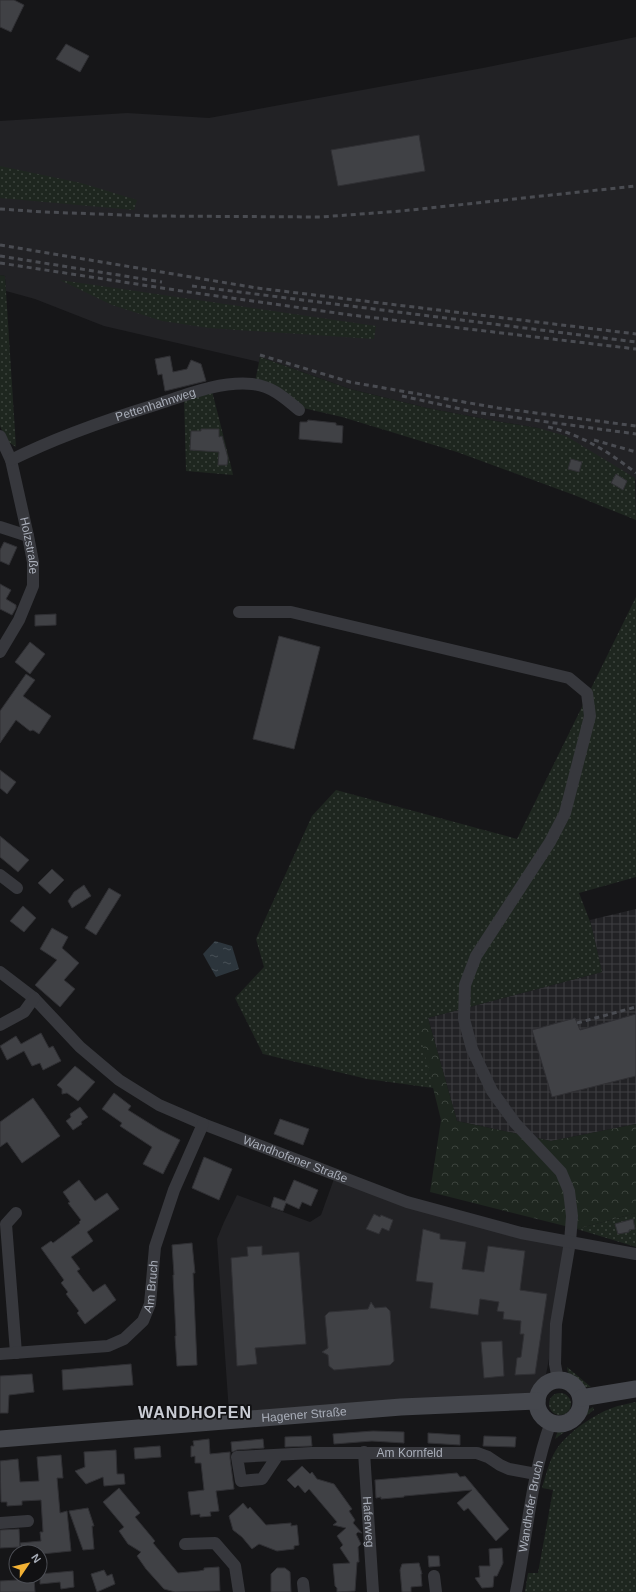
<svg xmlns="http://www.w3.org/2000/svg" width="636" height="1592" viewBox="0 0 636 1592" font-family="Helvetica,sans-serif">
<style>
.built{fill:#222225}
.industrial{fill:url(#industrial-grid)}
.grass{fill:url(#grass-dots)}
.forest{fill:url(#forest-crowns)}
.water{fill:url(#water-ripples)}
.building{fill:#404145;stroke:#303034}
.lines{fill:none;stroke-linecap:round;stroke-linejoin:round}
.minor{stroke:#37383d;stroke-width:12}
.secondary{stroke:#45474d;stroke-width:17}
.rail{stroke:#4a4c52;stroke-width:3;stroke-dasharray:5 4;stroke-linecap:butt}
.labels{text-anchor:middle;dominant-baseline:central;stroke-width:3.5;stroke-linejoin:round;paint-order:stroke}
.street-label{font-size:12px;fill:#a8adb8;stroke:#111113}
.district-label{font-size:16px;font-weight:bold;letter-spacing:1px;fill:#c9ccd4;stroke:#111113}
</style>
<defs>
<pattern id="industrial-grid" width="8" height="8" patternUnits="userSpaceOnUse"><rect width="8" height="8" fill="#222225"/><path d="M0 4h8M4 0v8" fill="none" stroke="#3f3f43"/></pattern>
<pattern id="grass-dots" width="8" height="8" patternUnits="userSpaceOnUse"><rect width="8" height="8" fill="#1e261f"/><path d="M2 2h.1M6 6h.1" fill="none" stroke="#3c433d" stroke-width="1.8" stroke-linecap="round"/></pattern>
<pattern id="forest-crowns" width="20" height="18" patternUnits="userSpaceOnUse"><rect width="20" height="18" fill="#1e261f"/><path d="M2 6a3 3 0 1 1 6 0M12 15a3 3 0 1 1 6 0" fill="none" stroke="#3c433d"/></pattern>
<pattern id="water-ripples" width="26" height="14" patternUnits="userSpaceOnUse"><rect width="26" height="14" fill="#2c353c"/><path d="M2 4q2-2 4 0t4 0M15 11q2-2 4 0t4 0" fill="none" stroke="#485056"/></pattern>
</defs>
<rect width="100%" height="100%" fill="#161618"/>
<path class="built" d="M636,37V480L538,428L495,421L427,408L350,389L260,357L259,362L104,326L35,299L6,291L5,276L0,275V121L127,113L209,118L483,68Z
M334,1179L570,1248L545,1380L532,1393L229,1413L217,1239L224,1222L237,1195L310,1222L321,1215Z"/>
<path class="industrial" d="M636,909V1124L551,1141L457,1121L428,1018L602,972L590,920Z"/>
<path class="grass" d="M0,166L81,183L137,200L134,210L0,198Z
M0,275L5,276L16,447L7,441L0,426Z
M60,280L376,326L374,339L209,328L162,321L112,305Z
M260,357L350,389L427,408L495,421L538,428L566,436L635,478L636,520L574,495L457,452L342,417L303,408L255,382Z
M212,391L232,470L233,475L186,471L184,398Z
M636,597V877L579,893L591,924L602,972L428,1018L433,1088L367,1079L263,1054L235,998L264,967L256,939L312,816L336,790L517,839Z
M636,1213V1247L577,1229Z
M567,1367L591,1387C578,1389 568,1380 567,1367Z
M549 1404a11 11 0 1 1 22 0a11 11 0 1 1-22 0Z
M636,1402V1592H525L528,1573H538L553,1490L542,1488C546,1475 549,1461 556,1450C567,1433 593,1415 612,1408C619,1405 628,1404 636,1402Z
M593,1407L594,1410L555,1439L558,1430L566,1429L575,1424L580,1419L583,1413Z"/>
<path class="forest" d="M428,1018L457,1121L551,1141L636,1124V1213L577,1229L430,1192L441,1120L418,1027Z"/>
<path class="water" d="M215,941L232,946L239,969L216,977L203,954Z"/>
<path class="building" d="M0,0H14L24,5L11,32L0,27Z
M66,44L89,56L80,72L56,59Z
M419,135L425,171L338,186L331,150Z
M170,356L173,372L187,369L191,360L201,364L206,381L165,391L162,374L158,375L155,359Z
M308,420L336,423V425L343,426L342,443L299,439L300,422H307Z
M201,429H219V437L222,436L228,458L227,465H218L219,452L190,450L191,431H201Z
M571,459L582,462L579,472L568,469Z
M616,474L627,481L623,490L611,483Z
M4,542L17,547L9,565L0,561V550Z
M0,584L11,590L6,599L16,605V608L12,615L0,609Z
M56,614V625L35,626V615Z
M279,636L320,647L294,749L253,739Z
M30,642L45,654L30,674L15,662Z
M26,674L35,680L23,696L51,716L39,734L33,730L30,731L16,720L0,743V711Z
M0,770L16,782L7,794L0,788Z
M0,836L29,860L18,872L0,857Z
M52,869L64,880L50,894L38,883Z
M84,885L91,896L72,908L68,901L74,892Z
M109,888L121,895L96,935L85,928Z
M23,906L36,918L24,932L10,921Z
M52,928L68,937L62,948L79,963L64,980L75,989L60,1007L35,985L57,960L40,949Z
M636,1014V1076L552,1097L532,1030L575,1018L580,1030Z
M41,1033L49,1048L53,1046L61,1061L43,1070L40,1063L32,1066L24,1051L7,1060L0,1046L16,1036L21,1044Z
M75,1066L95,1082L78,1101L67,1093L62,1094V1089L57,1085Z
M114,1093L131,1106L128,1110L160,1130L180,1140L163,1174L143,1164L152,1147L120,1126L122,1123L102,1109Z
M33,1098L60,1136L22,1163L7,1142L0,1147V1122Z
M80,1107L88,1117L81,1122L82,1124L73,1130L66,1121L71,1117L70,1114Z
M280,1119L309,1129L303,1145L274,1134Z
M204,1157L232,1169L219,1200L192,1188Z
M79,1180L95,1201L107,1193L119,1209L87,1232L93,1241L71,1257L80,1269L77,1271L93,1292L105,1284L116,1300L85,1324L77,1313L79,1311L66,1294L68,1292L61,1283L64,1280L41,1248L51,1241L53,1243L80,1223L79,1222L81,1220L68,1203L70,1202L63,1192Z
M294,1180L318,1190L311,1206L302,1202L299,1209L286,1203L283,1211L271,1207L274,1197L285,1201Z
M374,1214L380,1217L381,1215L393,1220L389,1231L382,1228L379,1234L366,1229Z
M633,1219L635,1229L629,1230V1232L618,1234L615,1224Z
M423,1229L440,1234V1239L466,1242L462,1269L484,1272L488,1246L525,1251L520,1290L547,1294L535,1374L515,1375L517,1358L521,1357L524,1334H520L521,1321L503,1319L504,1312L497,1311L499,1302L480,1299L478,1315L430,1308L433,1283L416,1281Z
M192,1243L195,1273H193L197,1365L177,1366L175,1336H176L173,1275H174L172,1245Z
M262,1246V1255L299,1252L306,1344L255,1348L257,1364L237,1366L231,1258L248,1256L247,1247Z
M371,1302L375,1308L386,1307L390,1311L394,1361L390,1365L334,1370L329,1366L328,1355L322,1352L328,1348L325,1316L329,1312L368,1309Z
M502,1341L504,1376L484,1378L481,1342Z
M131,1364L133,1385L63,1390L62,1370Z
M32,1374L34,1392L9,1395L8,1413H0V1376Z
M373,1431L404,1432V1443L372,1441L334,1444L333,1434Z
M428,1433L460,1435V1445L428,1443Z
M311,1436L312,1446L285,1447V1437Z
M484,1436L516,1437L515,1447L483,1446Z
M209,1439L210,1454L230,1452V1458L234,1489L216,1491L219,1511L210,1512L211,1516L200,1517V1514L191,1515L188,1492L204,1490L201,1463H195V1456L191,1457V1446H194L193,1441Z
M263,1439L264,1448L237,1450L232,1452L231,1442Z
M160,1446L161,1457L135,1459L134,1448Z
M116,1450L117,1474H124L125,1484L104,1486L103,1477L86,1484L75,1471L85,1467L84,1452Z
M61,1455L63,1478H57L60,1513L67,1511L71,1551L42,1554V1552H21L20,1543L41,1541L40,1532H43L41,1500L22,1501V1505L7,1506V1502H1L0,1461L18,1459L20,1482L39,1481L37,1457Z
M302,1466L310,1474L312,1472L317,1479L334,1484L352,1509L349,1511L355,1520L353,1523L362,1533L358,1532L356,1534L361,1544L358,1547L359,1562H357L355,1591L337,1592V1588L335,1586L333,1564L350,1563L340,1548L343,1545L337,1536L346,1528L333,1525L337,1522L309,1489L305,1493L298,1485L295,1488L287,1480Z
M457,1473L460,1477L465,1476L509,1529L496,1541L468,1508L464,1511L457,1503L472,1490L404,1496V1497L381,1499V1497L376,1498L375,1480Z
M119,1488L140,1513L135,1517L155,1541L153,1543L178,1573L199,1571L204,1570V1568L219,1567L220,1591L175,1592L164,1589L146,1569L137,1556L141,1552L128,1544L119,1531L124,1527L103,1502Z
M243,1503L248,1509L250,1507L266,1525L291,1523V1526L297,1525L299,1545L294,1546V1549L277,1551L259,1544L252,1549L242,1537L233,1530L229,1516Z
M88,1508L94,1526H92L94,1549L83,1550L69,1511Z
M19,1529L20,1547L0,1548V1530Z
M502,1548L503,1563L497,1576H494L493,1587L482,1588L475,1578L480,1577L479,1566H490L489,1549Z
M428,1556H439L440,1566L429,1567Z
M419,1563L422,1574H421L422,1586L411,1587V1592H402L400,1570L402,1564Z
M277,1568H285L290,1572L291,1592H271V1574Z
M104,1570L107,1576L112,1574L115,1584L97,1592L91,1574Z
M73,1571L74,1587L61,1589L60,1582L40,1584V1574Z
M34,1579L35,1592H0V1581Z"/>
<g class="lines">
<g class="minor">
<path id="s1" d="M0,436L11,460L28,536L33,562V586L19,620L0,652"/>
<path id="s2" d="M11,460C57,437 106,420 155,405C186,395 219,381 252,384C272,386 285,398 299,410"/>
<path d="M0,527L28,536"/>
<path d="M239,612H291L569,678L587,693L590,716L565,813L550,842L476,956L465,985L464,1019L472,1049L492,1091L515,1123L561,1172L569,1191L572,1216L570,1242L556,1324L555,1364L558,1380"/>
<path d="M0,875L17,888"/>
<path id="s3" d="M0,972L34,998L80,1047L119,1080L159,1105L203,1124L407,1202L521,1233L636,1254"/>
<path d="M0,1025L24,1012L34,998"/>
<path d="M16,1213L6,1224L16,1353"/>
<path id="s4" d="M0,1354L108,1346L124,1339L143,1321L150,1304L155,1247L174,1190L203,1124"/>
<path id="s5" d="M364,1452L373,1592"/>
<path id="s6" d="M278,1455L262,1479L241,1481L237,1457L312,1453H477L488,1457L500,1465L509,1469L536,1474"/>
<path d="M0,1523L28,1521"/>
<path d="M185,1544L215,1543L235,1566L239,1592"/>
<path d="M434,1576L436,1592"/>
<path d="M303,1583L304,1592"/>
<path id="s7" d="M516,1592C527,1536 531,1476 551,1422"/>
</g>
<g class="secondary">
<circle cx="559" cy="1402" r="22"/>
<path d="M581,1398L636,1389"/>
<path id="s8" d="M0,1439L401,1407L537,1401"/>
</g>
<path class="rail" d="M0,209L44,212L152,216L321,217L401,211L636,186
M0,245L257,288L636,334
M0,256L162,282
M0,263L175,290L351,315L636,349
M192,286L636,342
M260,355L350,382L498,408L636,426
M402,396L474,412L636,434
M548,427C582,435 609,452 636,473
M594,440L636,452
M577,1023L636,1007"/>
</g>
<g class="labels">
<g class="street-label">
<text stroke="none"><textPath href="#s2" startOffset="155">Pettenhahnweg</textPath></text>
<text stroke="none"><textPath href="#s1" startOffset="114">Holzstraße</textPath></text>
<text stroke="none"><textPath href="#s3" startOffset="355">Wandhofener Straße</textPath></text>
<text stroke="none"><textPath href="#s4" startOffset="188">Am Bruch</textPath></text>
<text stroke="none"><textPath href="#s8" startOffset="305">Hagener Straße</textPath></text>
<text stroke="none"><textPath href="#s6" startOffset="247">Am Kornfeld</textPath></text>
<text stroke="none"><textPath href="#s7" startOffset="87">Wandhofer Bruch</textPath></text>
<text stroke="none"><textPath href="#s5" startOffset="70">Haferweg</textPath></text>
</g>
<g class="district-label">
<text x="195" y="1412">WANDHOFEN</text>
</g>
</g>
<g transform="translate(28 1564) rotate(55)"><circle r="19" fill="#111113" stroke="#4d4f55"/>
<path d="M0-3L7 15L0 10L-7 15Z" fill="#f2b134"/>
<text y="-6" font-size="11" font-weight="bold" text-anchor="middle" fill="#a8adb8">N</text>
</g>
</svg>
